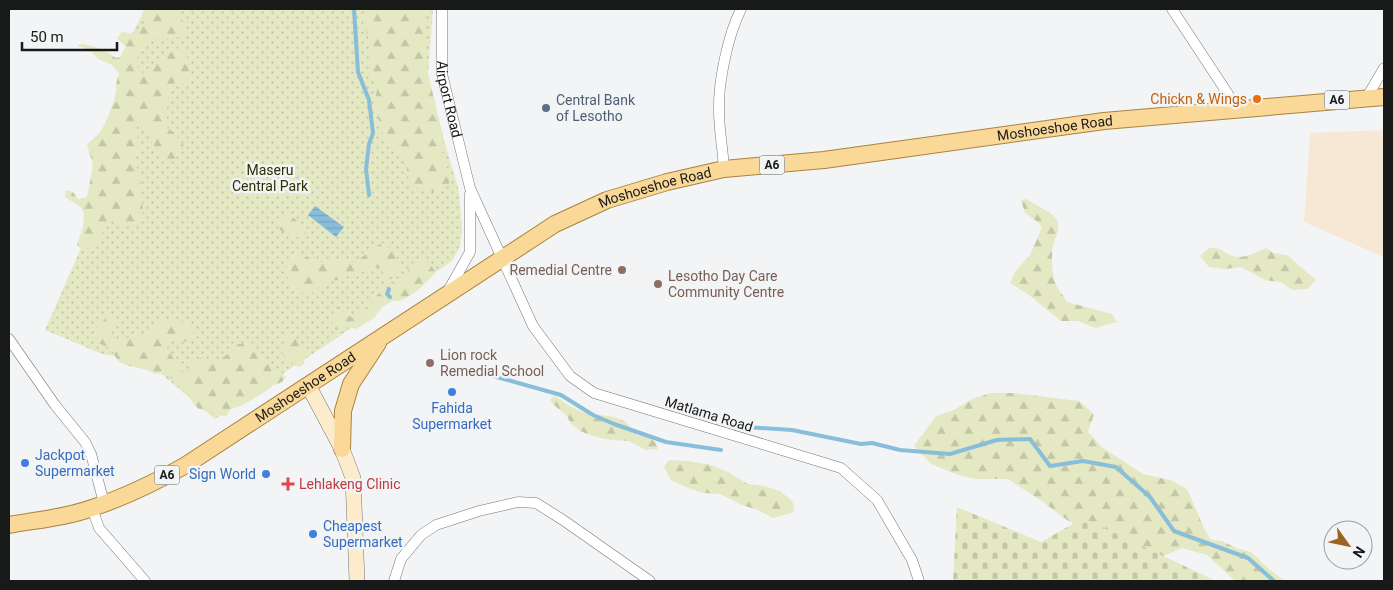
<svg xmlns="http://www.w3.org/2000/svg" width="1393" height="590" viewBox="0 0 1393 590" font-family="Roboto,sans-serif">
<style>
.education{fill:#f6e8d5}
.green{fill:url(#green-dots)}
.forest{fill:url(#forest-firs)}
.cemetery{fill:url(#cemetery-stones)}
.water{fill:url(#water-rules)}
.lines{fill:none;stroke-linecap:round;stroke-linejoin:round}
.stream{stroke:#89bedb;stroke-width:4}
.minor-casing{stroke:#747678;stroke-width:11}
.secondary-casing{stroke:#747678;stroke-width:16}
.primary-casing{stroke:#a8843f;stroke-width:18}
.minor{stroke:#fff;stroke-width:10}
.secondary{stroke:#fceccc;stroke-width:15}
.primary{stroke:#f9d898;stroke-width:16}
.food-dot{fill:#e8710a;stroke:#f3f4f6;stroke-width:2}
.service-dot{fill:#5c6f8a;stroke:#f3f4f6;stroke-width:2}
.education-dot{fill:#8d6e63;stroke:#f3f4f6;stroke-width:2}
.shop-dot{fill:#3f7fe0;stroke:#f3f4f6;stroke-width:2}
.health-dot{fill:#e0444e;stroke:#f3f4f6;stroke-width:2}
.labels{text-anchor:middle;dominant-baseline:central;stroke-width:5;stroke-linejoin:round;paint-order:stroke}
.shield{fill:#f3f4f6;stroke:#5a5b5b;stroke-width:1}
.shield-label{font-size:12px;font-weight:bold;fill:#181919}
.street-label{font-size:14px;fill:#181919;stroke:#f3f4f6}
.food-label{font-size:14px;fill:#c56008;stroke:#f3f4f6;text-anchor:end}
.service-label{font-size:14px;fill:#4e5e75;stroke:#f3f4f6;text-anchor:start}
.park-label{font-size:14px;fill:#2d2f05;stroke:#f3f4f6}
.education-label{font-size:14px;fill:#785e54;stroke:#f3f4f6;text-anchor:start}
.shop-label{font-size:14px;fill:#366cbe;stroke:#f3f4f6;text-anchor:start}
.health-label{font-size:14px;fill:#be3a42;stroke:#f3f4f6;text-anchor:start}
</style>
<defs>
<pattern id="green-dots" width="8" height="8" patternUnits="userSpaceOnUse" patternTransform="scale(1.25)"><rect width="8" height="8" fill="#e4e8c3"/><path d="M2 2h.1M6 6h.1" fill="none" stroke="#c3c6a7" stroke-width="1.8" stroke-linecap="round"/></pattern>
<pattern id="forest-firs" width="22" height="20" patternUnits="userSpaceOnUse" patternTransform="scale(1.25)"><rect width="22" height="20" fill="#e4e8c3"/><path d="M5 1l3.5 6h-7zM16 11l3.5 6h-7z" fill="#c3c6a7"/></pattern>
<pattern id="cemetery-stones" width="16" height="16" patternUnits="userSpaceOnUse" patternTransform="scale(1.25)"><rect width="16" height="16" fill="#e4e8c3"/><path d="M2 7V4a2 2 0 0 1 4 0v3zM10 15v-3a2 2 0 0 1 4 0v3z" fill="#c3c6a7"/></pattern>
<pattern id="water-rules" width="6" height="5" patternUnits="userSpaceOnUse" patternTransform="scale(1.25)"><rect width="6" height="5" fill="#89bedb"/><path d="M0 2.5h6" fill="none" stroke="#76a3bb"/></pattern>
</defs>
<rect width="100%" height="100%" fill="#f3f4f6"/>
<path class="education" d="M1384,130V257L1304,222L1310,133Z"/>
<path class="green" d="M145,9H433L428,74L444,140L459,191L462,229L460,246L452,261L215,419L146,361L102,354L45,330L89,230L122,96L118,62Z"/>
<path class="forest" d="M147,9H176L184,23L185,37C170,38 144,37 138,55C137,58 138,64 137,67L143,73L169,51H183L192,65L187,84L176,82L169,87L166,126L173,132L184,146L171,163L150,141L148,129L140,122L135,130L140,145L134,156L141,185L143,212L136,224L125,227L109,220C103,226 105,227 102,234C99,241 90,247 84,250L77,245C80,235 90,213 79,206C75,203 69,200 65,197L66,190L73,192L78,199L87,197L93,164L87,145C91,140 95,137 99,133C105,127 113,105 115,96C117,88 115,83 119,73L112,65L98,59L91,51L78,46L80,44C93,45 105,50 116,58L121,57L126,47L117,38L122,32L137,34C143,27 148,18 147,9Z
M367,9H425V42L428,74L443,138L442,159L449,172V185L434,192L414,187L407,175V162L395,146L386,141L381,129L375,103L377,89L369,70L371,53L368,36L363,24Z
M1027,199C1034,205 1051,211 1056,219C1062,230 1055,236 1053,246C1051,257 1052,274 1056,285C1059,291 1064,296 1067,302L1112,314L1117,322L1095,328L1078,321H1061L1029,295L1010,283L1015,272L1030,255L1042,228L1039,223L1025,213L1021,200Z
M288,214L295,219L306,232L303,239L281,231L277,221L281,216Z
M383,243C397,255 409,271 387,281L381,269L376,267L350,277L348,274L338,280L329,281L322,284L311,294H304C299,289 289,284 287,276C284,267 292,257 301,256C309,255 313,262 320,263C335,256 341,262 356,262L376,246Z
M1209,248C1224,248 1220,251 1232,256C1243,260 1256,252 1266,248L1274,253L1287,255L1316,280L1308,289L1293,290L1280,282L1265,280L1241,267L1225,269L1209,267L1200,256Z
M426,260L436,272C430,280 411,297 402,300C397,302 391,300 386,302L374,318L356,329L349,327L342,331L335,329C329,320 332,315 339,307L341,308L345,315L352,317L370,305L377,295L404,277L412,264L418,261Z
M110,314L115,321L112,327V336L119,341L135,336H147L162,320C175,318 183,321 194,328L192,341L179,342L169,339L166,345L175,362L184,373L189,371L192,360L201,358L208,363C222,359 229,355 238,344L252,343L266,360L286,377L282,382L272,386L263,393L243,405L231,409L226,416L215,415L211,412L199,409L193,404L186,389L177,381L161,373L156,374L143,369L126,365L118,361L111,349L99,343L94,330Z
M285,333C293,335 301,342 304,350C306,353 304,360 304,364L299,367L284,357L282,352L285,339Z
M991,393H1015L1079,401L1094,414L1088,432L1103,448L1143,474L1170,480L1187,489L1204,528L1211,540L1222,541L1236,548L1251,552L1269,569L1285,581H1235L1207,555L1182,548L1150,562L1067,520L1043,502L1008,479H977L958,475L931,464L914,446L936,416L954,410L972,399Z
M554,396C562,400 569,406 578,410C601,421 619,407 637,435H647L656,443L658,449L646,450L629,441L611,440L596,437L580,431L571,424L567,416L554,405L550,400Z
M669,460L688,461L711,465L728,472L748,484L764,486L780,491L793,502L794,512L773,518L758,510L742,505L720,494L704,493L688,488L671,480L664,467Z"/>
<path class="cemetery" d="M957,507L1041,542L1083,518L1216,581H953Z"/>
<path class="water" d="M315,206L344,227L336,237L308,215Z"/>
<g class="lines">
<path class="stream" d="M354,9L358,72L369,100L373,133L369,144L366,169L369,195
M389,289L387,294L390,297
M493,376L561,395L593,415L614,424L666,442L721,450
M746,427L792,430L861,444L872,443L900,450L950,454L997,440L1030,439L1050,466L1083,461L1116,467L1150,497L1174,531L1248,558L1274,581"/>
<g class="minor-casing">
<g id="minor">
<path id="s1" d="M442,9V74L470,188L533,326L570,376L594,393L841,468L877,500L912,560L919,581"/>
<path d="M1172,9L1228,94L1229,110"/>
<path d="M1367,97L1384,68"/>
<path d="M724,169C723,150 719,130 719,111C718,82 728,35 741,9"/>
<path d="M448,291L470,252V194"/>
<path d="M9,339L55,405L85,442L91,454L104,503"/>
<path d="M92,508L99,528L145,581"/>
<path d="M394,581L401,559L421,535L436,525L479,511L518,502L536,503L563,520L650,581"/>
</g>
</g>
<g class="secondary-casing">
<path id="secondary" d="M308,385L342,449L353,478L357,581"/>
</g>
<g class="primary-casing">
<g id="primary">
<path d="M342,449L343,411L351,384L378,343"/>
<path id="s2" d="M9,525C36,520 65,518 92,508C125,497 156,482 186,465L555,224L607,200L667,182L724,169L824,160L1104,121L1384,97"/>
</g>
</g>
<use href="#minor" class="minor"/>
<use href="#secondary" class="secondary"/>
<use href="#primary" class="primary"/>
</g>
<circle class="food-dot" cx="1257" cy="99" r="5"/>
<circle class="service-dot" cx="546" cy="108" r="5"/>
<g class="education-dot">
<circle cx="622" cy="270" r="5"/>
<circle cx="658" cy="284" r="5"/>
<circle cx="430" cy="363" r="5"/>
</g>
<g class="shop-dot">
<circle cx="452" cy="392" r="5"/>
<circle cx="25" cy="463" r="5"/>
<circle cx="266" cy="474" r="5"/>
<circle cx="313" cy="534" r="5"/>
</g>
<path class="health-dot" d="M285.5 476.5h5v5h5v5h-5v5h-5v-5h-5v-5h5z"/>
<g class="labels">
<g class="shield">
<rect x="1324.5" y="90.5" width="25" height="19" rx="4"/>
<rect x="759.5" y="155.5" width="25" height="19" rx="4"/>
<rect x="154.5" y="465.5" width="25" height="19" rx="4"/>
</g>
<g class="shield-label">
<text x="1337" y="100">A6</text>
<text x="772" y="165">A6</text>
<text x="167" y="475">A6</text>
</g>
<g class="street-label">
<text stroke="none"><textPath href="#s1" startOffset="91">Airport Road</textPath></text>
<text stroke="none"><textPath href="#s2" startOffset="1141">Moshoeshoe Road</textPath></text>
<text stroke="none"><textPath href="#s2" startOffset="736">Moshoeshoe Road</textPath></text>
<text stroke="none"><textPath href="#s2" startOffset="331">Moshoeshoe Road</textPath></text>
<text transform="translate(709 414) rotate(17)">Matlama Road</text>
</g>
<g class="food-label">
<text x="1247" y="99">Chickn &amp; Wings</text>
</g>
<g class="service-label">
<text x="556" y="100">Central Bank<tspan x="556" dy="16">of Lesotho</tspan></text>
</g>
<g class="park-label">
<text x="270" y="170">Maseru<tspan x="270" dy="16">Central Park</tspan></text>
</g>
<g class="education-label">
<text x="612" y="270" text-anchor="end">Remedial Centre</text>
<text x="668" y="276">Lesotho Day Care<tspan x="668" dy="16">Community Centre</tspan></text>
<text x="440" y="355">Lion rock<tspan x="440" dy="16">Remedial School</tspan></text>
</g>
<g class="shop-label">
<text x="452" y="408" text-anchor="middle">Fahida<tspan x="452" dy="16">Supermarket</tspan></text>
<text x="35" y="455">Jackpot<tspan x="35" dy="16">Supermarket</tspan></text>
<text x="256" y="474" text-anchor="end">Sign World</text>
<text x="323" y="526">Cheapest<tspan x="323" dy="16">Supermarket</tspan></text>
</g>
<g class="health-label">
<text x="299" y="484">Lehlakeng Clinic</text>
</g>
</g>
<rect width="1393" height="590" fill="none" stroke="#181919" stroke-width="20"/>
<g transform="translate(1348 545) rotate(123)"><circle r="24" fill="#f3f4f6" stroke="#9b9c9e"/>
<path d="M0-4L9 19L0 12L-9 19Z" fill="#9b651e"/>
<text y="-8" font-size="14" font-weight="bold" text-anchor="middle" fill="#181919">N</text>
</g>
<path d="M22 42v8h95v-8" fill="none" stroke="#181919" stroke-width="2.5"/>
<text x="30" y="42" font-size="15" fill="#181919" stroke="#f3f4f6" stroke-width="4" paint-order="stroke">50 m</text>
</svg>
